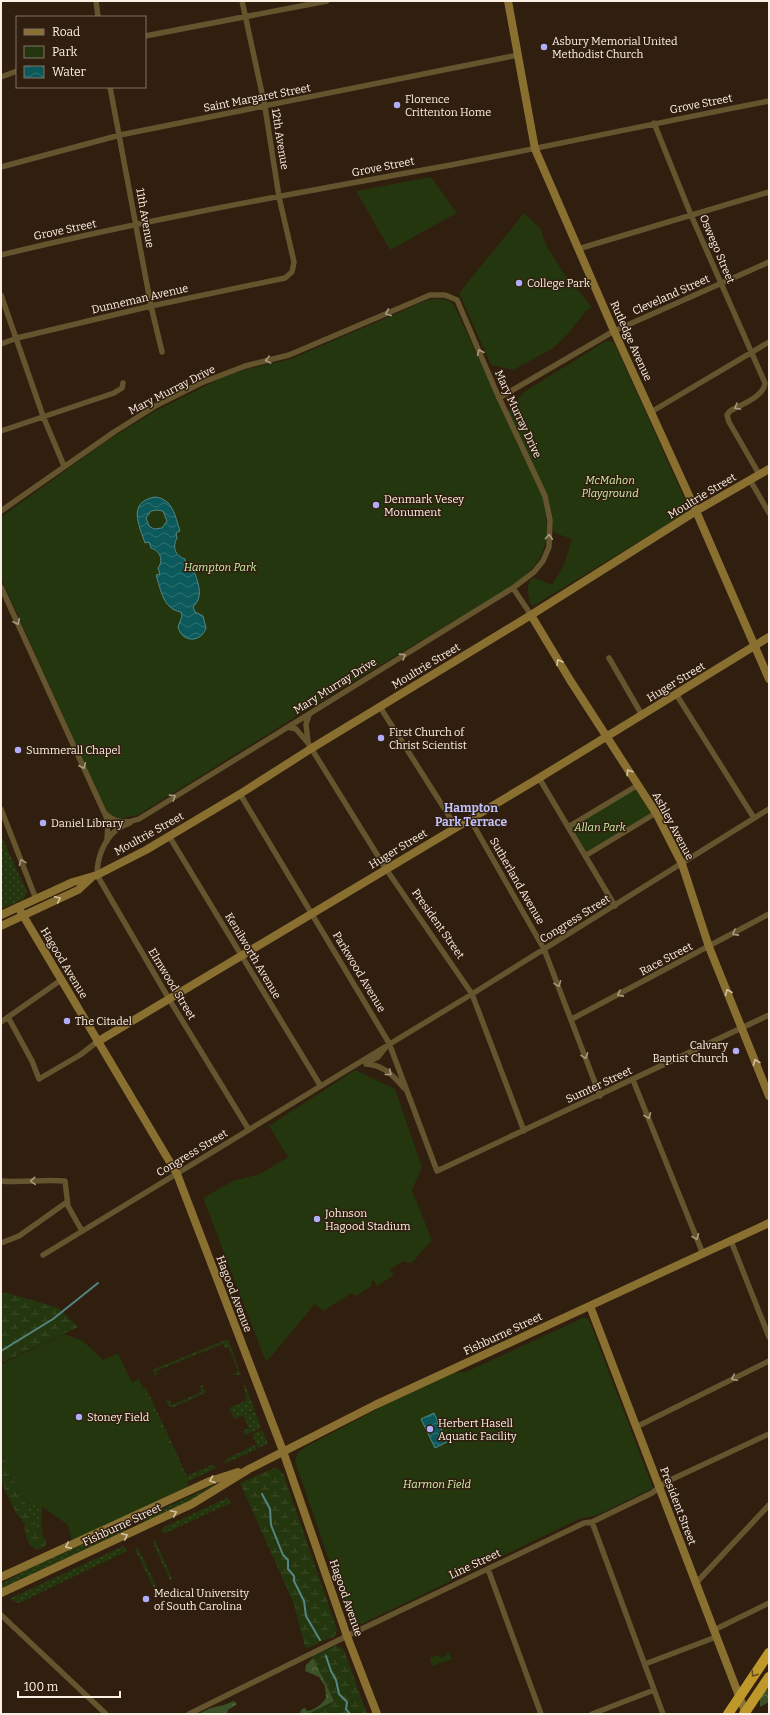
<svg xmlns="http://www.w3.org/2000/svg" width="770" height="1715" viewBox="0 0 770 1715" font-family="Bitter,serif">
<style>
.grass{fill:url(#grass-dots)}
.forest{fill:url(#forest-crowns)}
.wetland{fill:url(#wetland-marsh)}
.park{fill:#24360e}
.water{fill:url(#water-waves);stroke:#548684;fill-rule:evenodd}
.lines{fill:none;stroke-linecap:round;stroke-linejoin:round}
.stream{stroke:#548684;stroke-width:2}
.street{stroke:#64552f;stroke-width:5.5}
.secondary{stroke:#897031;stroke-width:8}
.highway{stroke:#bf982c;stroke-width:10}
.oneway{stroke:#a89b81}
.oneway2{stroke:#d4c3a6}
.oneway3{stroke:#694f1a}
.poi-dot{fill:#b0aefa;stroke:#301e0e;stroke-width:1.5}
.labels{text-anchor:middle;dominant-baseline:central;stroke-width:3;stroke-linejoin:round;paint-order:stroke}
.poi-label{font-size:11px;fill:#fcf0e5;stroke:#301e0e;text-anchor:start}
.street-label{font-size:11px;fill:#fcf0e5;stroke:#301e0e}
.park-label{font-size:11px;font-style:italic;fill:#ccf1ac;stroke:#301e0e}
.neighbourhood-label{font-size:12px;font-weight:bold;fill:#c1c1fa;stroke:#301e0e}
</style>
<defs>
<pattern id="grass-dots" width="8" height="8" patternUnits="userSpaceOnUse"><rect width="8" height="8" fill="#24360e"/><path d="M2 2h.1M6 6h.1" fill="none" stroke="#3a4a25" stroke-width="1.8" stroke-linecap="round"/></pattern>
<pattern id="forest-crowns" width="20" height="18" patternUnits="userSpaceOnUse"><rect width="20" height="18" fill="#3c5128"/><path d="M2 6a3 3 0 1 1 6 0M12 15a3 3 0 1 1 6 0" fill="none" stroke="#596a47"/></pattern>
<pattern id="wetland-marsh" width="20" height="14" patternUnits="userSpaceOnUse"><rect width="20" height="14" fill="#24360e"/><path d="M1 5h8M5 5V1M11 12h8M15 12V8" fill="none" stroke="#3a4a25"/></pattern>
<pattern id="water-waves" width="16" height="10" patternUnits="userSpaceOnUse"><rect width="16" height="10" fill="#0c595b"/><path d="M0 5q4-4 8 0t8 0" fill="none" stroke="#307172"/></pattern>
</defs>
<rect width="100%" height="100%" fill="#301e0e"/>
<path class="grass" d="M1,835L27,892L24,899L1,909Z
M228,1339L241,1375H232L238,1371L229,1348H225L223,1344L156,1371L157,1376L154,1375V1369Z
M202,1385L206,1392L205,1393L174,1407H169L166,1400L168,1399L172,1405L201,1392L200,1386Z
M243,1385H245L255,1410L235,1419L229,1408L247,1400Z
M143,1388H146L187,1476L212,1465L218,1467L180,1485L137,1391Z
M255,1411L261,1428L245,1435L243,1431L249,1428L243,1416Z
M262,1430L268,1444L258,1448L252,1434Z
M1,1433L29,1477L42,1507L41,1528L44,1537L37,1527L1,1454Z
M255,1445L257,1449L224,1464L226,1459Z
M212,1485L214,1486L191,1501L144,1522L143,1521L144,1519C166,1506 190,1498 212,1485Z
M227,1498L231,1503L163,1534L162,1528Z
M120,1525L124,1526L125,1531L1,1589V1584L35,1565Z
M155,1540L172,1578V1580H170L152,1541Z
M123,1546L127,1551L19,1603L9,1599Z
M138,1548L156,1585L155,1588L153,1587L135,1549Z"/>
<path class="forest" d="M315,1656H322L338,1714H299L302,1709L305,1708L307,1711C315,1710 322,1704 326,1698L325,1686L319,1677L305,1671L306,1665Z
M769,1687V1702L760,1707V1697Z
M234,1701L237,1704L228,1710L227,1714H198L211,1708L224,1705Z"/>
<path class="wetland" d="M1,1293H7L59,1308L78,1327L1,1363Z
M1,1454L37,1527L46,1541L45,1547L37,1550L30,1546L26,1536L24,1523L16,1513L1,1482Z
M274,1468L278,1469L283,1473L337,1629L336,1634L333,1638L326,1639L308,1648L305,1647L294,1604L240,1483Z
M335,1646L341,1647L344,1650L367,1714H308L334,1701L312,1656Z"/>
<path class="park" d="M431,177L457,213L390,250L356,191Z
M524,213L540,228L546,245L563,272L592,307L585,312L568,334L552,349L513,370L491,365L459,293Z
M430,299C439,299 448,298 454,305L543,497C551,540 549,559 512,586L316,704L138,815L120,819L112,816L106,810L90,775L1,578V517L108,440L157,410L221,378L243,370L291,359Z
M606,341H611L615,344L685,500L687,511L685,514L533,606L531,604C528,595 526,587 531,579L535,578L552,585L564,565L572,539L555,533L553,530L547,495L509,414V409L512,408L515,402L524,392Z
M637,788L653,812L586,853L571,827Z
M355,1070L395,1089L422,1167L412,1190L432,1240L411,1264L404,1261L390,1269L394,1275L377,1286L373,1280L371,1284L372,1286L356,1296L352,1293L323,1311L315,1304L266,1362L203,1198L233,1181L260,1174L288,1157L269,1126Z
M585,1317L589,1320L653,1488L595,1516L581,1518L362,1624L353,1623L349,1619L295,1461L297,1453L307,1446L393,1401L453,1373L468,1371Z
M64,1334L83,1341L103,1360L118,1353L132,1383L139,1379L189,1486L72,1541L68,1525L37,1503L28,1507L1,1451V1364Z
M449,1652L452,1659L432,1666L430,1658L438,1655L441,1658L446,1656V1653Z"/>
<path class="water" d="M155,497C173,499 175,516 180,531L176,533L177,538C172,547 175,556 185,559L186,565L191,563C196,578 206,595 193,607L195,612L203,616L206,628C201,643 182,643 178,627L182,616L181,612C163,609 161,590 156,575L160,574L158,568C164,560 160,551 151,548L149,542L145,543C139,525 127,502 155,497ZM157,510L163,511L167,521L162,528L154,529L149,526L146,518L151,511Z
M434,1413L447,1442L435,1448L421,1419Z"/>
<g class="lines">
<path class="stream" d="M1,1351L53,1319L98,1283
M262,1494L270,1509L271,1525L283,1555L288,1560V1569L294,1576V1581L304,1601L306,1616L320,1640
M326,1656L331,1671L336,1680L339,1694L347,1702L346,1709L350,1714"/>
<path class="street" d="M96,1L98,17
M145,36L327,1
M1,77L17,71
M110,87L151,306L162,352
M654,123L691,215L765,383C764,397 740,405 730,411L727,415L729,422L759,474
M1,167L120,135L518,55
M578,249L769,192
M1,255C151,218 304,192 456,164C561,144 665,121 769,101
M1,295L43,416L64,466
M1,344L17,338L151,306L285,278L292,272L294,262L279,197L265,107L242,1
M499,398L614,331L769,262
M651,412L769,342
M1,431L114,393L122,388L123,383
M750,480L769,513
M1,511L114,432L157,405L201,383L245,366L289,355L430,295H445L457,300L496,391L545,496L550,520L549,547L543,561L534,572L513,588L139,819C125,824 114,823 104,812L1,587
M513,588L531,615
M609,658L642,715
M676,694L754,818
M380,707L456,827
M288,727L296,729L308,743L386,869L472,994L524,1131
M308,742L306,724L309,715
M539,778L615,906
M240,794L389,1043L437,1171L769,1015
M1,809L36,899
M105,814L108,822L107,841
M470,819L544,949L600,1096
M130,823C125,825 119,827 115,831C103,842 97,859 97,875L169,999L249,1130
M568,827L638,785
M169,836L320,1085
M585,856L656,813
M8,1017L32,1061L39,1079L80,1055L97,1042
M572,1019L769,914
M1,1022L61,980
M366,1063L378,1057L385,1048
M366,1064C383,1065 393,1075 404,1088
M633,1080L703,1254
M1,1181C22,1183 43,1179 65,1181L68,1206L82,1231
M731,1241L769,1337
M1,1243L19,1236L67,1202
M43,1255L472,994L769,809
M636,1427L769,1361
M592,1522L663,1714
M488,1569L541,1714
M696,1583L769,1505
M1,1615L106,1714
M714,1630L769,1603
M645,1664L716,1637
M189,1714L347,1636L584,1523L592,1522L652,1493L666,1482L769,1434
M592,1714L654,1690"/>
<path class="secondary" d="M508,1L535,149L614,331L696,511L769,679
M531,615L570,680L656,813L682,864L709,947L769,1096
M18,907L177,1174L283,1451L347,1636L377,1714
M1,915L73,882L97,875L146,850L240,794L312,748L531,615L696,511L769,469
M1,926L78,890L91,878
M97,1042L539,778L769,637
M590,1306L746,1714
M1,1577L210,1481L238,1472
M1,1593L192,1504L249,1469L375,1405L769,1223"/>
<path class="highway" d="M728,1714L769,1653
M744,1714L769,1677"/>
</g>
<defs><path id="oneway-chevron" d="M-2-3.5L2.5 0L-2 3.5" fill="none" stroke-width="1.6" stroke-linecap="round" stroke-linejoin="round"/></defs>
<g class="oneway">
<use href="#oneway-chevron" transform="translate(388 313) rotate(157)"/>
<use href="#oneway-chevron" transform="translate(480 352) rotate(-113)"/>
<use href="#oneway-chevron" transform="translate(268 360) rotate(167)"/>
<use href="#oneway-chevron" transform="translate(737 407) rotate(150)"/>
<use href="#oneway-chevron" transform="translate(549 537) rotate(-86)"/>
<use href="#oneway-chevron" transform="translate(17 622) rotate(65)"/>
<use href="#oneway-chevron" transform="translate(403 656) rotate(-32)"/>
<use href="#oneway-chevron" transform="translate(83 766) rotate(65)"/>
<use href="#oneway-chevron" transform="translate(173 797) rotate(-32)"/>
<use href="#oneway-chevron" transform="translate(22 862) rotate(-111)"/>
<use href="#oneway-chevron" transform="translate(735 933) rotate(151)"/>
<use href="#oneway-chevron" transform="translate(558 984) rotate(69)"/>
<use href="#oneway-chevron" transform="translate(620 994) rotate(152)"/>
<use href="#oneway-chevron" transform="translate(585 1056) rotate(70)"/>
<use href="#oneway-chevron" transform="translate(389 1073) rotate(39)"/>
<use href="#oneway-chevron" transform="translate(648 1116) rotate(68)"/>
<use href="#oneway-chevron" transform="translate(33 1181) rotate(176)"/>
<use href="#oneway-chevron" transform="translate(696 1237) rotate(68)"/>
<use href="#oneway-chevron" transform="translate(734 1378) rotate(154)"/>
</g>
<g class="oneway2">
<use href="#oneway-chevron" transform="translate(559 662) rotate(-121)"/>
<use href="#oneway-chevron" transform="translate(629 772) rotate(-123)"/>
<use href="#oneway-chevron" transform="translate(58 899) rotate(-25)"/>
<use href="#oneway-chevron" transform="translate(728 992) rotate(-112)"/>
<use href="#oneway-chevron" transform="translate(756 1062) rotate(-111)"/>
<use href="#oneway-chevron" transform="translate(212 1480) rotate(160)"/>
<use href="#oneway-chevron" transform="translate(174 1513) rotate(-25)"/>
<use href="#oneway-chevron" transform="translate(125 1536) rotate(-25)"/>
<use href="#oneway-chevron" transform="translate(68 1546) rotate(155)"/>
</g>
<use class="oneway3" href="#oneway-chevron" transform="translate(754 1674) rotate(125)"/>
<g class="poi-dot">
<circle cx="544" cy="47" r="4"/>
<circle cx="397" cy="105" r="4"/>
<circle cx="519" cy="283" r="4"/>
<circle cx="376" cy="505" r="4"/>
<circle cx="381" cy="738" r="4"/>
<circle cx="18" cy="750" r="4"/>
<circle cx="43" cy="823" r="4"/>
<circle cx="67" cy="1021" r="4"/>
<circle cx="736" cy="1051" r="4"/>
<circle cx="317" cy="1219" r="4"/>
<circle cx="79" cy="1417" r="4"/>
<circle cx="430" cy="1429" r="4"/>
<circle cx="146" cy="1599" r="4"/>
</g>
<g class="labels">
<g class="poi-label">
<text x="552" y="41">Asbury Memorial United<tspan x="552" dy="13">Methodist Church</tspan></text>
<text x="405" y="99">Florence<tspan x="405" dy="13">Crittenton Home</tspan></text>
<text x="527" y="283">College Park</text>
<text x="384" y="499">Denmark Vesey<tspan x="384" dy="13">Monument</tspan></text>
<text x="389" y="732">First Church of<tspan x="389" dy="13">Christ Scientist</tspan></text>
<text x="26" y="750">Summerall Chapel</text>
<text x="51" y="823">Daniel Library</text>
<text x="75" y="1021">The Citadel</text>
<text x="728" y="1045" text-anchor="end">Calvary<tspan x="728" dy="13">Baptist Church</tspan></text>
<text x="325" y="1213">Johnson<tspan x="325" dy="13">Hagood Stadium</tspan></text>
<text x="87" y="1417">Stoney Field</text>
<text x="438" y="1423">Herbert Hasell<tspan x="438" dy="13">Aquatic Facility</tspan></text>
<text x="154" y="1593">Medical University<tspan x="154" dy="13">of South Carolina</tspan></text>
</g>
<g class="street-label">
<text transform="translate(257 98) rotate(-11)">Saint Margaret Street</text>
<text transform="translate(701 104) rotate(-11)">Grove Street</text>
<text transform="translate(280 139) rotate(81)">12th Avenue</text>
<text transform="translate(383 167) rotate(-11)">Grove Street</text>
<text transform="translate(145 218) rotate(80)">11th Avenue</text>
<text transform="translate(65 230) rotate(-12)">Grove Street</text>
<text transform="translate(717 249) rotate(67)">Oswego Street</text>
<text transform="translate(671 295) rotate(-24)">Cleveland Street</text>
<text transform="translate(140 299) rotate(-13)">Dunneman Avenue</text>
<text transform="translate(631 341) rotate(66)">Rutledge Avenue</text>
<text transform="translate(172 390) rotate(-27)">Mary Murray Drive</text>
<text transform="translate(518 414) rotate(65)">Mary Murray Drive</text>
<text transform="translate(702 496) rotate(-31)">Moultrie Street</text>
<text transform="translate(426 666) rotate(-31)">Moultrie Street</text>
<text transform="translate(676 682) rotate(-31)">Huger Street</text>
<text transform="translate(335 686) rotate(-32)">Mary Murray Drive</text>
<text transform="translate(673 826) rotate(62)">Ashley Avenue</text>
<text transform="translate(149 834) rotate(-29)">Moultrie Street</text>
<text transform="translate(398 849) rotate(-31)">Huger Street</text>
<text transform="translate(517 881) rotate(60)">Sutherland Avenue</text>
<text transform="translate(575 919) rotate(-32)">Congress Street</text>
<text transform="translate(438 924) rotate(55)">President Street</text>
<text transform="translate(253 956) rotate(59)">Kenilworth Avenue</text>
<text transform="translate(666 959) rotate(-28)">Race Street</text>
<text transform="translate(64 963) rotate(59)">Hagood Avenue</text>
<text transform="translate(359 972) rotate(59)">Parkwood Avenue</text>
<text transform="translate(172 984) rotate(59)">Elmwood Street</text>
<text transform="translate(599 1085) rotate(-25)">Sumter Street</text>
<text transform="translate(192 1153) rotate(-31)">Congress Street</text>
<text transform="translate(234 1294) rotate(69)">Hagood Avenue</text>
<text transform="translate(503 1334) rotate(-25)">Fishburne Street</text>
<text transform="translate(678 1506) rotate(69)">President Street</text>
<text transform="translate(122 1525) rotate(-25)">Fishburne Street</text>
<text transform="translate(475 1564) rotate(-25)">Line Street</text>
<text transform="translate(346 1598) rotate(71)">Hagood Avenue</text>
</g>
<g class="park-label">
<text x="610" y="480">McMahon<tspan x="610" dy="13">Playground</tspan></text>
<text x="220" y="567">Hampton Park</text>
<text x="600" y="827">Allan Park</text>
<text x="437" y="1484">Harmon Field</text>
</g>
<g class="neighbourhood-label">
<text x="471" y="808">Hampton<tspan x="471" dy="14">Park Terrace</tspan></text>
</g>
</g>
<rect width="770" height="1715" fill="none" stroke="#fcf0e5" stroke-width="4"/>
<rect x="16" y="16" width="130" height="72" fill="#301e0e" stroke="#827264"/>
<rect x="24" y="29" width="20" height="6" fill="#897031" stroke="#827264"/>
<text x="52" y="36" font-size="12" fill="#fcf0e5">Road</text>
<rect x="24" y="46" width="20" height="12" fill="#24360e" stroke="#827264"/>
<text x="52" y="56" font-size="12" fill="#fcf0e5">Park</text>
<rect x="24" y="66" width="20" height="12" fill="url(#water-waves)" stroke="#827264"/>
<text x="52" y="76" font-size="12" fill="#fcf0e5">Water</text>
<path d="M18 1691v6h102v-6" fill="none" stroke="#fcf0e5" stroke-width="2"/>
<text x="24" y="1691" font-size="12" fill="#fcf0e5" stroke="#301e0e" stroke-width="3" paint-order="stroke">100 m</text>
</svg>
